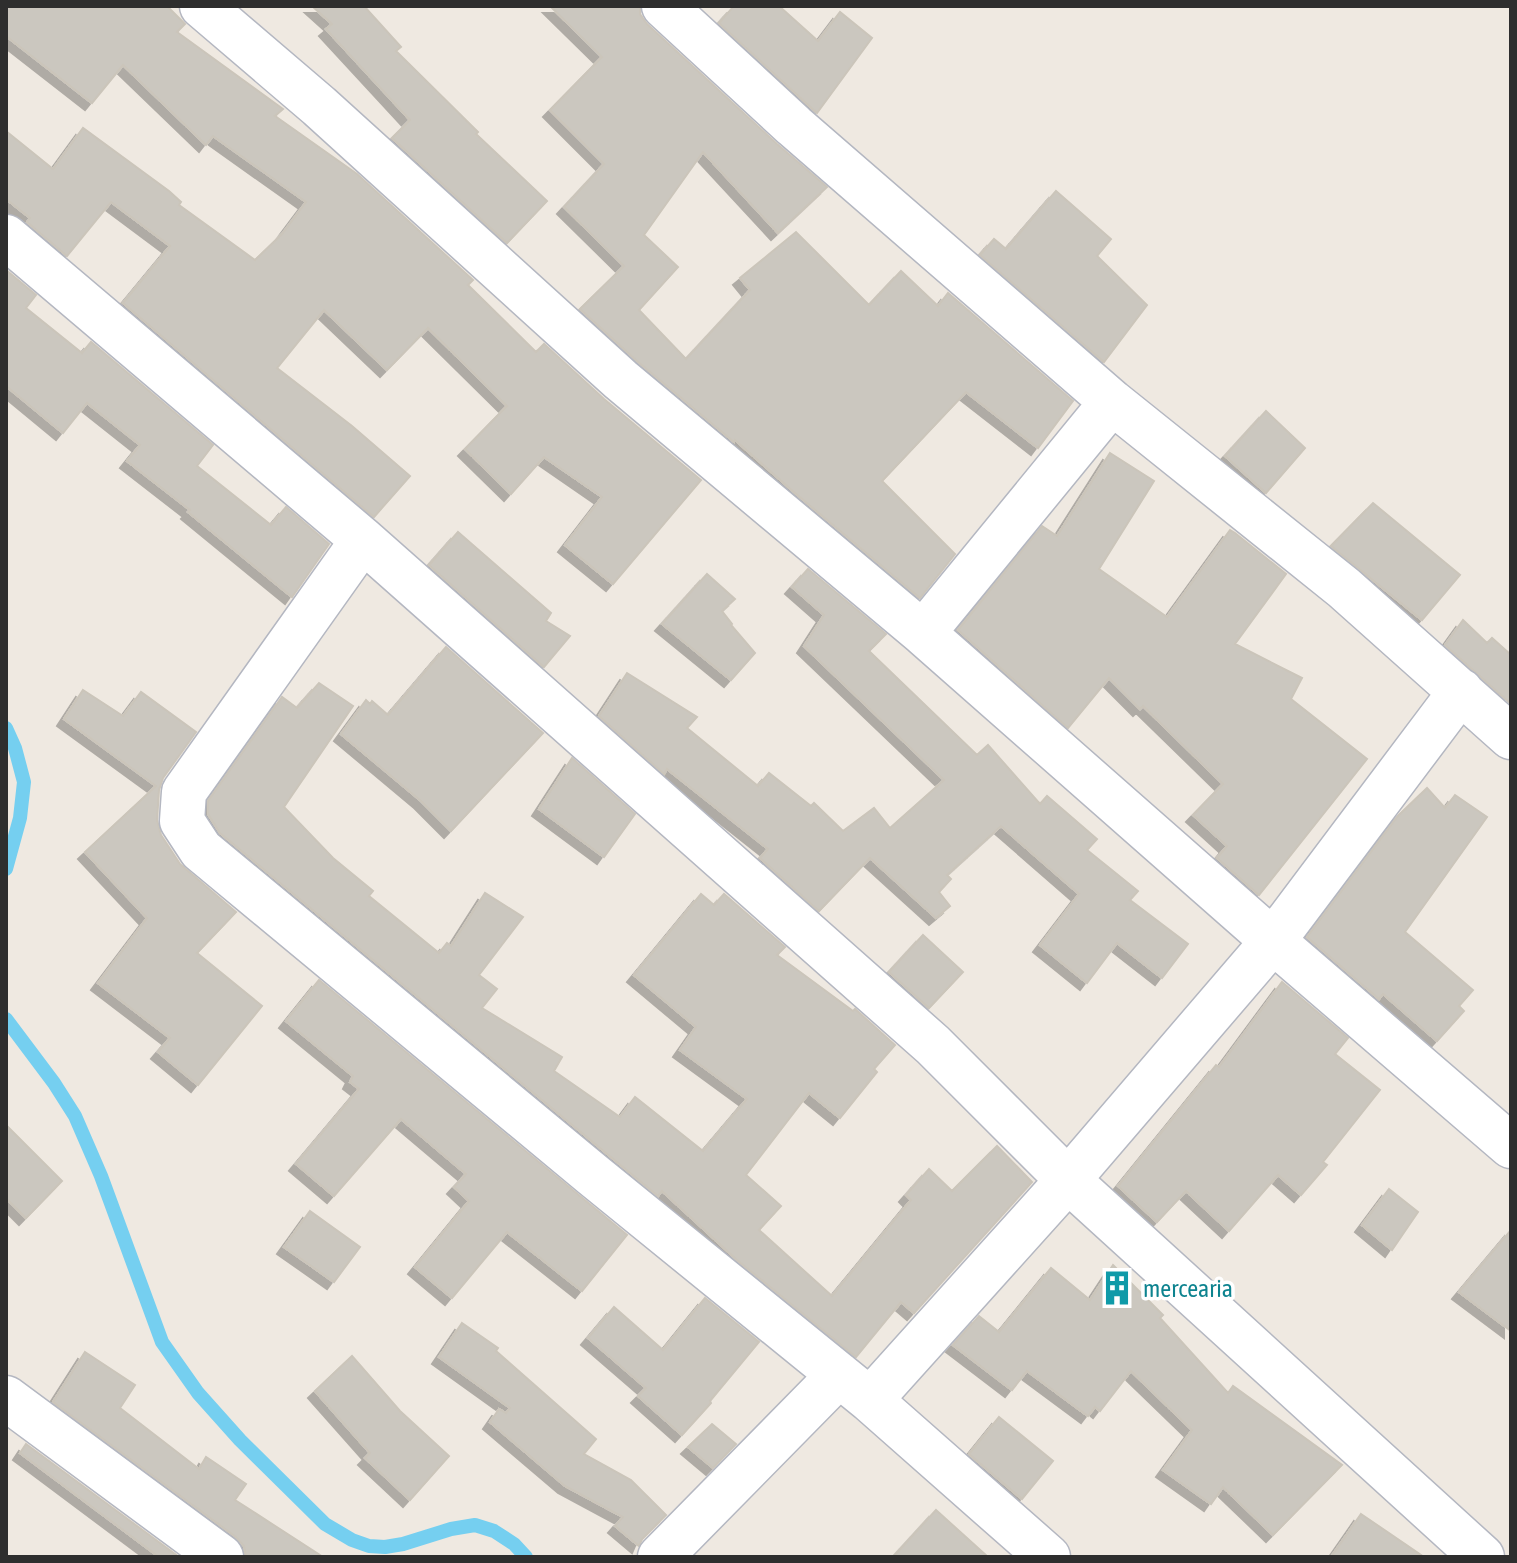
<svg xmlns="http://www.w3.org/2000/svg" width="1517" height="1563" viewBox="0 0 1517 1563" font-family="'Asap Condensed',sans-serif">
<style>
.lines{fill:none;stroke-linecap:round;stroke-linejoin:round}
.stream{stroke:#75cff0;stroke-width:14}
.building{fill:#cbc7bf;stroke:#cbc5ba;stroke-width:2;filter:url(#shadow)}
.minor-casing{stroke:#b4b7c1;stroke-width:47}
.minor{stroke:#fff;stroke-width:44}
.labels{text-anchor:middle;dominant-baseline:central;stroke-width:7;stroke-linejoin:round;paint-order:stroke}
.culture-label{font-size:24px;fill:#0d838f;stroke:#fff;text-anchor:start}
</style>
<defs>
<filter id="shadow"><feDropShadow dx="-7" dy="7" stdDeviation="0" flood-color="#0004"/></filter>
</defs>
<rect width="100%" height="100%" fill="#efe9e1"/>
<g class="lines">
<path class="stream" d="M6,728L15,748L24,782L20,818L6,869
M6,1019L54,1083L75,1116L101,1176L162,1342L198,1393L240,1440L325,1524L352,1540L369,1546L385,1547L403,1544L451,1529L475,1525L494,1531L514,1544L526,1557"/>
</g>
<path class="building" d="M6,6H167L185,24L177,32L283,109L275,116L357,174L473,280L468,285L536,352L544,344L604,399L701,480L613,584L565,545L602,497L544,457L511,494L465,449L507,406L428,328L387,370L324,310L277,368L352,426L410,476L374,517L123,303L170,246L111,202L67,256L27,222L30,218L6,199V131L53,169L83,128L169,191L181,202L179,205L255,260L282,234L306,202L213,136L206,145L123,65L92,103L6,36Z
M312,6H364L401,47L396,51L478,132L476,134L547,201L507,243L392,138L410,120L326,29L332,24Z
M550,6H640V14L647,24L777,144L827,187L778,233L703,152L644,235L678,267L639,310L686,359L750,290L740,278L796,232L869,305L901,271L938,306L948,293L1073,401L1038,448L966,392L882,481L955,554L920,598L795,493L735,440L734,442L637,361L580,309L624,266L564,207L604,164L550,110L602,57Z
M734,6H779L818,41L840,12L872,38L817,113L719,23Z
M1056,191L1111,239L1097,256L1147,305L1104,362L980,255L994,239L1006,249Z
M6,270L36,295L26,308L82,353L91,342L213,445L197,466L271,525L286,507L329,544L292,597L188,512L190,510L127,461L140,445L87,403L63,433L6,386Z
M1266,411L1305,448L1266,493L1225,456Z
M1110,453L1154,481L1099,569L1167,617L1230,530L1235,533L1286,574L1235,644L1302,678L1291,699L1367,759L1259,895L1217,858L1227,846L1193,815L1223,784L1143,706L1140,709L1109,678L1068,728L958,630L1042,526L1057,536Z
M1373,503L1460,575L1422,620L1331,546Z
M458,532L551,613L546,621L570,636L544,667L429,565Z
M808,569L886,634L869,651L977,755L988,745L1040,804L1047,796L1097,839L1087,850L1138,891L1130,900L1188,944L1162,978L1117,943L1087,983L1040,945L1079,894L1001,826L947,875L951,879L939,892L950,906L936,918L870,858L819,911L760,858L768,849L667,769L664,774L599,716L627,673L697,717L687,728L758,786L769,773L811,806L814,803L843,831L874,808L890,828L944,780L804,646L824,615L792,587Z
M707,574L735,599L722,611L732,624L731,625L755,653L731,680L662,624Z
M1463,620L1487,643L1492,638L1511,655V704L1445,645Z
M446,647L543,733L451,831L421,801L341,734L366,700L370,704L372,701L388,715Z
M319,683L353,706L284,807L333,858L373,891L369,896L439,953L447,943L451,946L485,893L523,917L479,975L497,989L482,1008L562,1057L554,1071L620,1117L635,1097L703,1151L747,1099L680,1050L696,1027L634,975L701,894L714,905L724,894L785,947L777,955L853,1011L855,1009L895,1045L874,1069L877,1072L840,1118L809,1093L746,1175L781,1206L759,1230L832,1296L911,1200L906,1195L929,1169L952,1191L997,1146L1032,1182L914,1313L901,1302L856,1357L737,1260L662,1191L658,1196L220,833L208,814V801L282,697L297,708Z
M83,690L123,716L141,692L196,732L163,778L159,790L157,820L161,835L180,864L236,912L197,953L262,1006L198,1085L158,1052L170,1038L98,983L147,918L85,852L156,786L64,719Z
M572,758L635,814L604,857L539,809Z
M1427,788L1445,808L1455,795L1487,817L1405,932L1473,990L1459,1006L1464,1011L1437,1041L1383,994L1379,999L1307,937L1398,816Z
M923,935L963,972L929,1008L889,972Z
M319,980L627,1235L582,1291L507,1232L452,1298L415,1267L469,1201L454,1187L466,1174L401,1119L334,1196L296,1164L359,1089L350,1082L353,1076L286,1021Z
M1282,982L1348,1038L1335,1054L1380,1090L1323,1162L1327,1165L1301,1195L1278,1175L1229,1231L1186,1191L1157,1222L1118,1186L1216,1065L1219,1067Z
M6,1125L62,1181L26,1218L6,1198Z
M1389,1189L1418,1212L1392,1250L1362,1225Z
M310,1211L360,1247L334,1282L284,1247Z
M1511,1230V1331L1459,1292Z
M1113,1265L1163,1315L1160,1318L1228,1393L1233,1386L1342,1465L1273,1535L1223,1487L1211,1504L1163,1470L1192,1430L1131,1371L1100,1411L1095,1407L1088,1416L1027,1371L1012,1390L953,1345L979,1316L999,1332L1051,1268L1090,1300Z
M705,1298L759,1342L710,1401L711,1403L682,1435L638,1396L646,1388L588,1338L614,1307L663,1350Z
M462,1323L498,1348L496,1351L596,1439L584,1454L631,1480L666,1515L642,1539L639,1546L615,1526L623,1517L565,1486L490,1422L499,1409L506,1413L510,1408L439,1357Z
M85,1352L135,1385L120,1408L199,1469L206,1457L246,1484L235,1500L323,1557H246L244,1546L236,1537L53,1402Z
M352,1356L400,1411L449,1456L410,1500L365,1458L370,1453L315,1391Z
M999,1417L1053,1461L1022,1499L969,1454Z
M712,1424L736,1444L713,1468L688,1447Z
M26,1444L179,1557H159L20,1453Z
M936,1510L988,1557H893Z
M1361,1514L1424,1557H1331Z"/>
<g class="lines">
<g class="minor-casing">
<path id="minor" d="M202,6L319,106L621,380L923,633L1273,941L1511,1146
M664,6L794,126L1112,402L1344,588L1511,737
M6,237L363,540L933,1045L1068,1180L1482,1557
M363,540L184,792L182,821L201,850L593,1175L870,1400L1048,1557
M923,633L1112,402
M6,1398L221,1557
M870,1400L1068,1180L1273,941L1461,691
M660,1557L839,1375"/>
</g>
<use href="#minor" class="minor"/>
</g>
<defs>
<g id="building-bare" transform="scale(2.76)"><path d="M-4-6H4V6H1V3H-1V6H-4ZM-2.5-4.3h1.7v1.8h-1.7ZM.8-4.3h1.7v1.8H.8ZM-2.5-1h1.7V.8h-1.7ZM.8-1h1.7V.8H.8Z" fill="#0f9aa8" stroke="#fff" stroke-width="2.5" paint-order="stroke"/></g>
</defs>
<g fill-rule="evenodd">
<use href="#building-bare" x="1117" y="1288"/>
</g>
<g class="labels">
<g class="culture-label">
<text x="1143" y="1288">mercearia</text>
</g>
</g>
<rect width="1517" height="1563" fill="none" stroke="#2e2e2e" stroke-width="16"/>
</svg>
